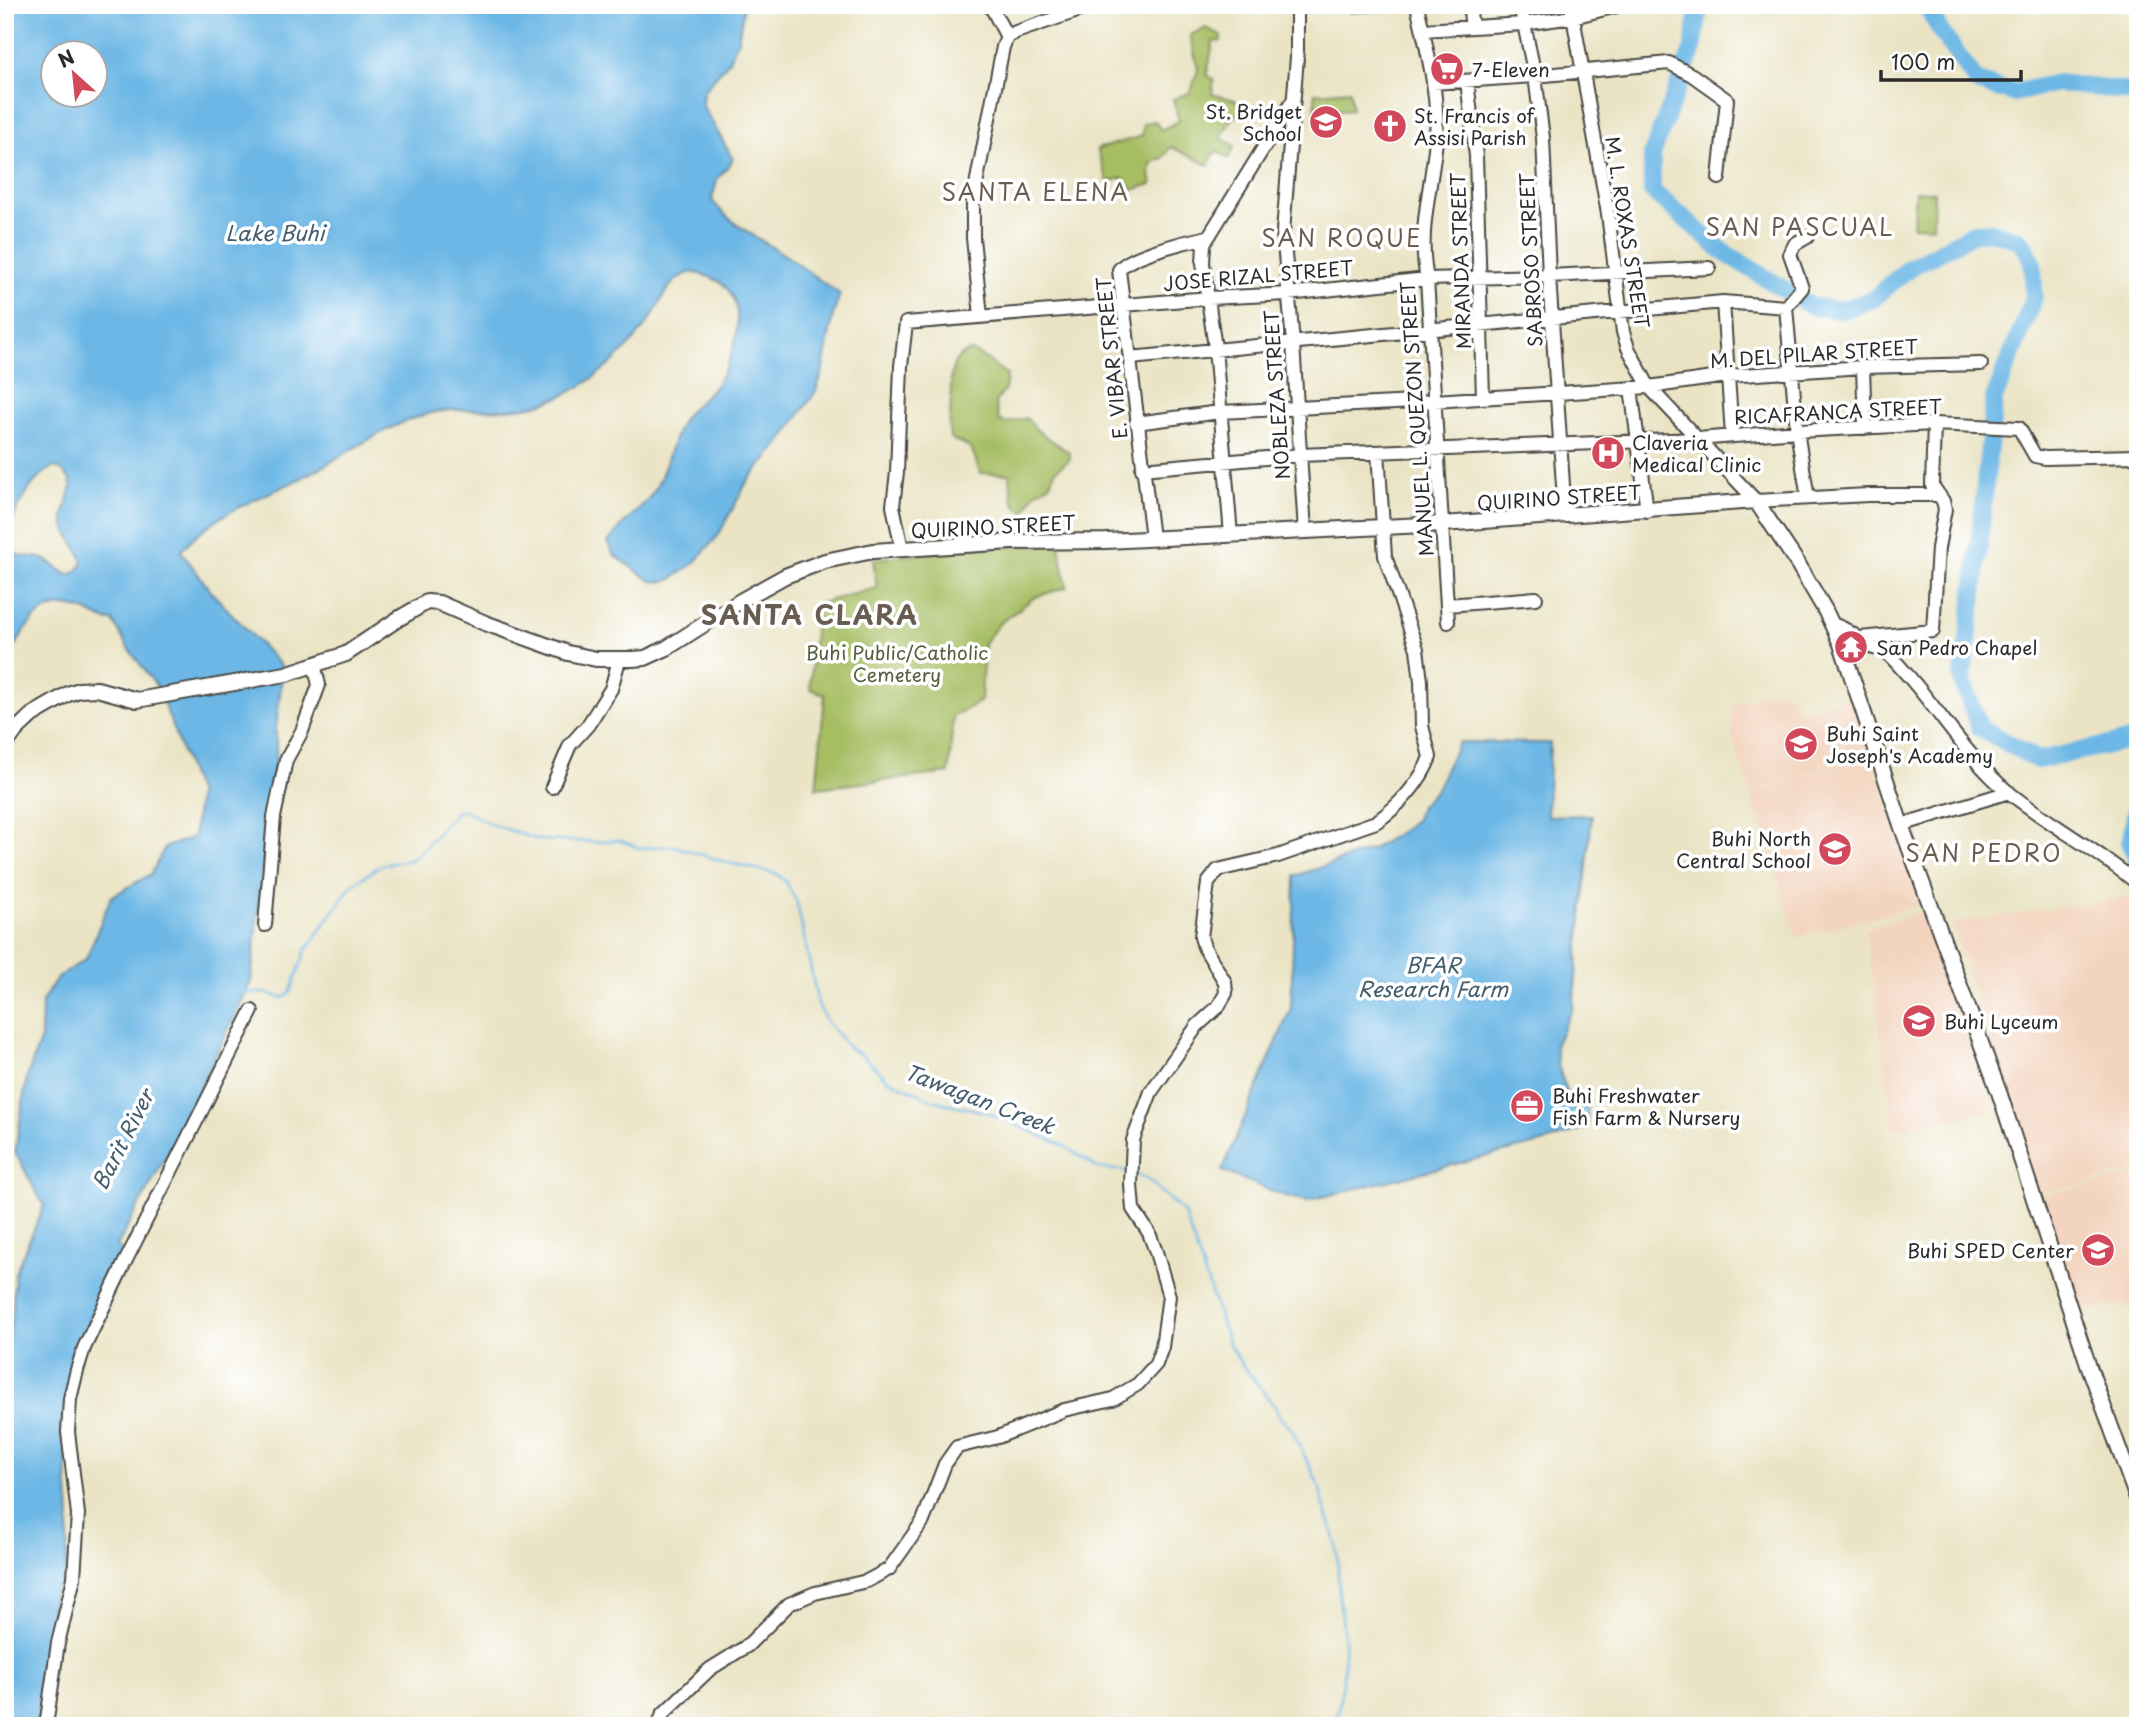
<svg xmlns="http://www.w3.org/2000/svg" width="2143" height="1731" viewBox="0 0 2143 1731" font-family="'Playpen Sans',sans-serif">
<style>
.built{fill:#f3d4be}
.green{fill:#a6bd62;stroke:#687446;stroke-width:2}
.water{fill:#6cb7e5;stroke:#4c7188;stroke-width:2;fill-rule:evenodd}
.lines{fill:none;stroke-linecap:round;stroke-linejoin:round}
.stream{stroke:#6cb7e5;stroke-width:2.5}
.river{stroke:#6cb7e5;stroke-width:18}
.minor-casing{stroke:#484742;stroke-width:16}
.major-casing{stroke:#484742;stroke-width:18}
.minor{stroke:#fff;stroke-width:12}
.major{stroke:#fff;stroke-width:14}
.labels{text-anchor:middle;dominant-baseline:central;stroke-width:7;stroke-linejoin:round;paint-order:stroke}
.poi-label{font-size:19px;fill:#2b2b2b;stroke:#fff;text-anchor:start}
.street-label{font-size:19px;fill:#2b2b2b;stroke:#fff}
.park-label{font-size:19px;fill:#565e3e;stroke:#fff}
.water-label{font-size:21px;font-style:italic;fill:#425c6c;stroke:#fff}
.quarter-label{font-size:23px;letter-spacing:2px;fill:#695d51;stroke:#fff}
.district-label{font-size:26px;font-weight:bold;letter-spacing:2px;fill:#695d51;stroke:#fff}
</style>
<rect width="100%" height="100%" fill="#fff"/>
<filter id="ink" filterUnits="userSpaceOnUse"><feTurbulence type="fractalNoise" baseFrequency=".0143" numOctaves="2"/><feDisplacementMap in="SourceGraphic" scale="14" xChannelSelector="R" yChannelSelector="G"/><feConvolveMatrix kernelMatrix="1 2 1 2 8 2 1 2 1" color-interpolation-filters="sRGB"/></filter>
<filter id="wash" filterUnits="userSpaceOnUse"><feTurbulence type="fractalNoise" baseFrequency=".00686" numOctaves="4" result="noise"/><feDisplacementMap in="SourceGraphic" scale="28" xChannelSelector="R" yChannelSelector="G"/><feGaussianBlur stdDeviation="1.57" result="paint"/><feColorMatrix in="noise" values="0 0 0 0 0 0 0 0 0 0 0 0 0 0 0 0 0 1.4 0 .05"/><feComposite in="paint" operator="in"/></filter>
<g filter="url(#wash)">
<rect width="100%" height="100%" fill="#eae4c5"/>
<path class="built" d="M1783,689L1800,711L1854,697L1870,751L1750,792L1732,736L1733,704Z
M1870,752L1920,905L1797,937L1750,794Z
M2138,896V1171L2037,1194L1952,923Z
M1922,912L1992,1113L1894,1128L1865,929Z
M2138,1174V1305L2079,1309L2038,1196Z"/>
<path class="green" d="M1349,5H1399L1400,9L1349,13Z
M1206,28L1221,35V41L1213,42L1207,75L1214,80L1212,94L1235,100L1244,107L1239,117L1234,115L1221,138L1235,146L1229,158L1216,151L1208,165L1171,147L1163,158L1152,162L1150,173L1152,184L1133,190L1122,178L1108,182L1097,149L1142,136L1143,124L1155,121L1161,130L1179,121L1173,99L1191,92L1198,69L1190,35Z
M1350,90L1352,109L1315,112V93Z
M1915,191L1934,192L1933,227L1913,226Z
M971,351L985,358L1007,375L1005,390L995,402L999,421L1006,423L1026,418L1038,431L1070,453V459L1055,471L1049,485L1035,493L1025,511L1018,509L1013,500L1009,474L981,473C976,466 976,456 971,449C965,442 956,444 950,437C948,424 951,411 951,398C951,379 948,356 971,351Z
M1059,544L1067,587L1035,597L999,624L984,643L981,701L953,716L949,773L816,788L825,694L810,689L816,604L877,588L873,559L973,548Z"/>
<path class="water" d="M5,5H744L738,41L728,62L703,92L702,105L732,157V161L717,180L712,200C729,223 753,235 777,250C798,263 818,280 840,294L833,315L822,374L816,391L778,446L748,480L718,536L692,565L670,580L661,582L651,581L614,555L608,543C620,523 642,510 654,491C667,469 670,443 682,421C690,407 705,398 715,386C734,360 751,306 721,283C713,277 701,274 691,272C667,280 664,298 651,318C631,347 602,376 570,392C556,399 540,405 525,407C491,413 458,405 424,415C383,427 349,453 311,473C267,497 213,511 181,551L213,594L283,668L276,729V760L269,802L251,982L178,1134L117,1246L124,1252L81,1346L65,1446L70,1515L65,1578L53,1594L48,1674L41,1726H5V1586L9,1570L5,1559V1360L12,1318L15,1273L44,1206L15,1152L27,1077L41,1038L42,1001L57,978L86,959L111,897L151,874L165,847L194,837L198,795L158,688L128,648L113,621C102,622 93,613 83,610C37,595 25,631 5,663ZM52,52H94V94H52ZM56,467C87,485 60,501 64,522C66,536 79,547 83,562L76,572L69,575C59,571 51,561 41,558C29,554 19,561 11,548C0,529 34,470 56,467Z
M1459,742L1550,743L1547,816L1592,815L1573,1008L1555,1045L1558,1065L1572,1110L1588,1107V1127L1549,1141L1306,1201L1279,1194L1222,1171L1291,1008L1295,876L1371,850L1403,830L1416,819L1420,806L1435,791Z"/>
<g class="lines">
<path class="stream" d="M244,993H266L283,998L290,993L306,950L352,885L381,865L410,860L419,854L455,813L462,809L491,824L539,840L598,842L619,840L639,848L674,846L725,862L777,874L786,882L797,903L818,1004L826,1021L849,1048L862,1055L887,1079L935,1101L986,1112L1063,1145L1098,1168L1126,1171
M1136,1174L1147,1179L1184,1213L1228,1342L1240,1362L1276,1408L1279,1416L1292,1430L1320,1488C1322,1506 1332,1525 1336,1544C1339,1564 1337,1584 1340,1603C1347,1645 1346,1685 1334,1726"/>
<path class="river" d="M1693,5L1698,16L1693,48L1652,154V191L1725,253L1813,307L1843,310L1873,299L1909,268L1974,233L1990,231L2017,239L2025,246L2033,264L2034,298L1994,399L1973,603L1962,680L1980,728L2038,760L2127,741L2138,750
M1926,5L1941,32L1977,82L2014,93L2057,83L2138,93
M2138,799L2130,844L2138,859"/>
</g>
</g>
<g filter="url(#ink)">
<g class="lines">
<g class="minor-casing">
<path id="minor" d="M990,5L1007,37
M1297,5V57L1283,232L1293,343L1305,531
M1417,5C1427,50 1439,94 1436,139C1432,188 1417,231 1427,279L1448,622
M1469,5L1472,27
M1520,5L1535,76L1543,138L1549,276L1565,515
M1571,5L1608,214L1623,332L1628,348L1649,387L1756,501L1868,495H1939
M1423,30L1523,24L1573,17L1621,5
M1467,81L1476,156L1483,398
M1433,83L1535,76L1669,63L1692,75L1727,100L1719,178
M1723,302L1732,435
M1786,307L1797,431L1808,498
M1786,307L1802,288L1790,254L1795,244L1807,237
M981,316L973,238V200L1003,47L1007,37L1016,32L1095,5
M1130,358L1723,302L1786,307
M1863,367L1865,428
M1631,388L1647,511
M1136,423L1220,412L1434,401L1649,387L1727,376L1863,367L1981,364
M1142,469L1300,455L1697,439L1797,431L1934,424L2019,428L2035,456L2045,458L2138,456
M1231,535L1215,348L1203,263L1204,244L1292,102
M1152,538L1119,270C1129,255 1188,241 1208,237
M902,549L893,506L897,472L901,366L906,323L1209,298L1288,294L1427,279L1549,276L1709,268
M1447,605L1536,598
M1832,624C1848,629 1856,637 1869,646C1873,649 1879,648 1884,651C1893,657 1902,669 1910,678C1942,715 1969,759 2007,791C2049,825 2097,849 2138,884
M1860,638L1933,631L1938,548L1945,509L1943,501L1932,485L1934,424
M552,787L570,745L588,725L611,689L619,660
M1901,825L2009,792
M265,925L274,817L286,760L302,731L319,685L314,664
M46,1726L58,1643L74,1578L78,1514L68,1432L70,1399L77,1370L84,1348L124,1264L252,1011
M658,1726L663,1714L710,1669L747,1646L789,1604L815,1593L867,1581L889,1569L923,1521L945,1464L957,1447L998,1437L1064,1410L1113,1399L1138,1384L1156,1364L1162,1347L1169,1296L1156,1252L1149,1233L1133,1209L1131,1185L1133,1140L1151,1092L1197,1026L1218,1007L1226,993L1225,982L1204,947L1201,937L1208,883L1218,870L1278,856L1376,822C1398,807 1421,782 1430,757L1422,726L1421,681L1417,649L1385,556L1378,452"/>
</g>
<g class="major-casing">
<path id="major" d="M5,745L16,730L32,715L68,694L79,690L97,689L137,700L286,674L346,654L398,619L427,602L439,603L485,623L568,653L596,659H633L645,658L667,648L742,600L785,576L825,561L873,551L1011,542L1106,541L1443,524L1756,501L1798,564L1825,610L1841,644L1901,825L2000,1095L2088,1364L2138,1501"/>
</g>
<use href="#minor" class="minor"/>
<use href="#major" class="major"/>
</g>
</g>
<defs>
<g id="supermarket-disc" transform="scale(1.75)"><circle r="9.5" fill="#d1495b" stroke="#fff"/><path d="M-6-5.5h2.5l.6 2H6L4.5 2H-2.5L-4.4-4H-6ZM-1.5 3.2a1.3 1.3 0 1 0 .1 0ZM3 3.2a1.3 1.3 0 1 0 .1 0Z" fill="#fff"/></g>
<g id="school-disc" transform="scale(1.75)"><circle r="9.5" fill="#d1495b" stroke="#fff"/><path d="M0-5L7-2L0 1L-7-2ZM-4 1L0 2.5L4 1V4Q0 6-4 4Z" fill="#fff"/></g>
<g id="church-disc" transform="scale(1.75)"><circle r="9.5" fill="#d1495b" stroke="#fff"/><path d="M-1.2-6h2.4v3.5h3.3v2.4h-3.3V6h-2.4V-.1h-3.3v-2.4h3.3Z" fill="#fff"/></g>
<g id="hospital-disc" transform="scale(1.75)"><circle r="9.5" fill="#d1495b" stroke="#fff"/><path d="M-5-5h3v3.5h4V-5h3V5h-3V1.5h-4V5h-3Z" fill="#fff"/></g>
<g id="temple-disc" transform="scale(1.75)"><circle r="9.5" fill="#d1495b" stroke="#fff"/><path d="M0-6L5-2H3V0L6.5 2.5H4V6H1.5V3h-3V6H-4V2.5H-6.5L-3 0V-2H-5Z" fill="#fff"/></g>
<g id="university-disc" transform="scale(1.75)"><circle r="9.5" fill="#d1495b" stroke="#fff"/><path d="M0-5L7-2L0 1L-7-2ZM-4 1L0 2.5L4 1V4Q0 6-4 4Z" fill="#fff"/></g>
<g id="office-disc" transform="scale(1.75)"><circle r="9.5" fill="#d1495b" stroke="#fff"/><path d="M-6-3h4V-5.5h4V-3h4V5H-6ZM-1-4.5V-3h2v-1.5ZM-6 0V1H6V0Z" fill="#fff"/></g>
</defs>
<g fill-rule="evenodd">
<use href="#supermarket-disc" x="1447" y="69"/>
<use href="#school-disc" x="1326" y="122"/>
<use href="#church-disc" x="1390" y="126"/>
<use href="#hospital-disc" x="1608" y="453"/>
<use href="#temple-disc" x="1851" y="647"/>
<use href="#school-disc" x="1801" y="744"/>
<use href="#school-disc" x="1835" y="849"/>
<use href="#university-disc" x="1919" y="1021"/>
<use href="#office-disc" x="1527" y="1106"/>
<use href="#school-disc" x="2098" y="1250"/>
</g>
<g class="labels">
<g class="poi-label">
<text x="1472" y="69">7-Eleven</text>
<text x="1302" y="111" text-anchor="end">St. Bridget<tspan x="1302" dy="22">School</tspan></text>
<text x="1414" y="115">St. Francis of<tspan x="1414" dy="22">Assisi Parish</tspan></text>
<text x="1632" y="442">Claveria<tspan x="1632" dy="22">Medical Clinic</tspan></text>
<text x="1876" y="647">San Pedro Chapel</text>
<text x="1826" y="733">Buhi Saint<tspan x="1826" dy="22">Joseph's Academy</tspan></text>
<text x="1811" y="838" text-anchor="end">Buhi North<tspan x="1811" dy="22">Central School</tspan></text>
<text x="1944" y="1021">Buhi Lyceum</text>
<text x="1552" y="1095">Buhi Freshwater<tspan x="1552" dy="22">Fish Farm &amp; Nursery</tspan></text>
<text x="2074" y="1250" text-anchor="end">Buhi SPED Center</text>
</g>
<g class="street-label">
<text transform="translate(1628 232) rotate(81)">M. L. ROXAS STREET</text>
<text transform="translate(1530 260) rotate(-93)">SABROSO STREET</text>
<text transform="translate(1460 261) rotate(-92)">MIRANDA STREET</text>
<text transform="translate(1258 275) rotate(-5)">JOSE RIZAL STREET</text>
<text transform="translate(1814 353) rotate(-4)">M. DEL PILAR STREET</text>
<text transform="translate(1111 358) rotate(-96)">E. VIBAR STREET</text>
<text transform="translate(1276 395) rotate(-94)">NOBLEZA STREET</text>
<text transform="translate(1838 411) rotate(-3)">RICAFRANCA STREET</text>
<text transform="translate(1416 419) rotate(-94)">MANUEL L. QUEZON STREET</text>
<text transform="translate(1559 497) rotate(-4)">QUIRINO STREET</text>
<text transform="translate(993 526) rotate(-3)">QUIRINO STREET</text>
</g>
<g class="park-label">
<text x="897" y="652">Buhi Public/Catholic<tspan x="897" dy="22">Cemetery</tspan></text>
</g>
<g class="water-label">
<text x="275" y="232">Lake Buhi</text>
<text x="1433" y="964">BFAR<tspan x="1433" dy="24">Research Farm</tspan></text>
<text transform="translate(980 1098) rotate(21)">Tawagan Creek</text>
<text transform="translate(122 1139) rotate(-63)">Barit River</text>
</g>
<g class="quarter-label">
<text x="1036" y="191">SANTA ELENA</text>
<text x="1800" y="226">SAN PASCUAL</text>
<text x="1342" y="237">SAN ROQUE</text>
<text x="1984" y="852">SAN PEDRO</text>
</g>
<g class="district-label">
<text x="810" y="614">SANTA CLARA</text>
</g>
</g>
<rect width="2143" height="1731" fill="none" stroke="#fff" stroke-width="28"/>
<g transform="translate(74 74) rotate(333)"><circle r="33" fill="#ffffff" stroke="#aaaaaa" stroke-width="2"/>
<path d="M0-5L12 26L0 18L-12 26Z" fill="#d1495b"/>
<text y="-10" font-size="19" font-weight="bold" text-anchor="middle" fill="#2b2b2b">N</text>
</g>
<path d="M1881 70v10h140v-10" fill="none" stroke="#2b2b2b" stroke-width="3.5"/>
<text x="1891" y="70" font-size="21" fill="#2b2b2b" stroke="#ffffff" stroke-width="5" paint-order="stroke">100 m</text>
</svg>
